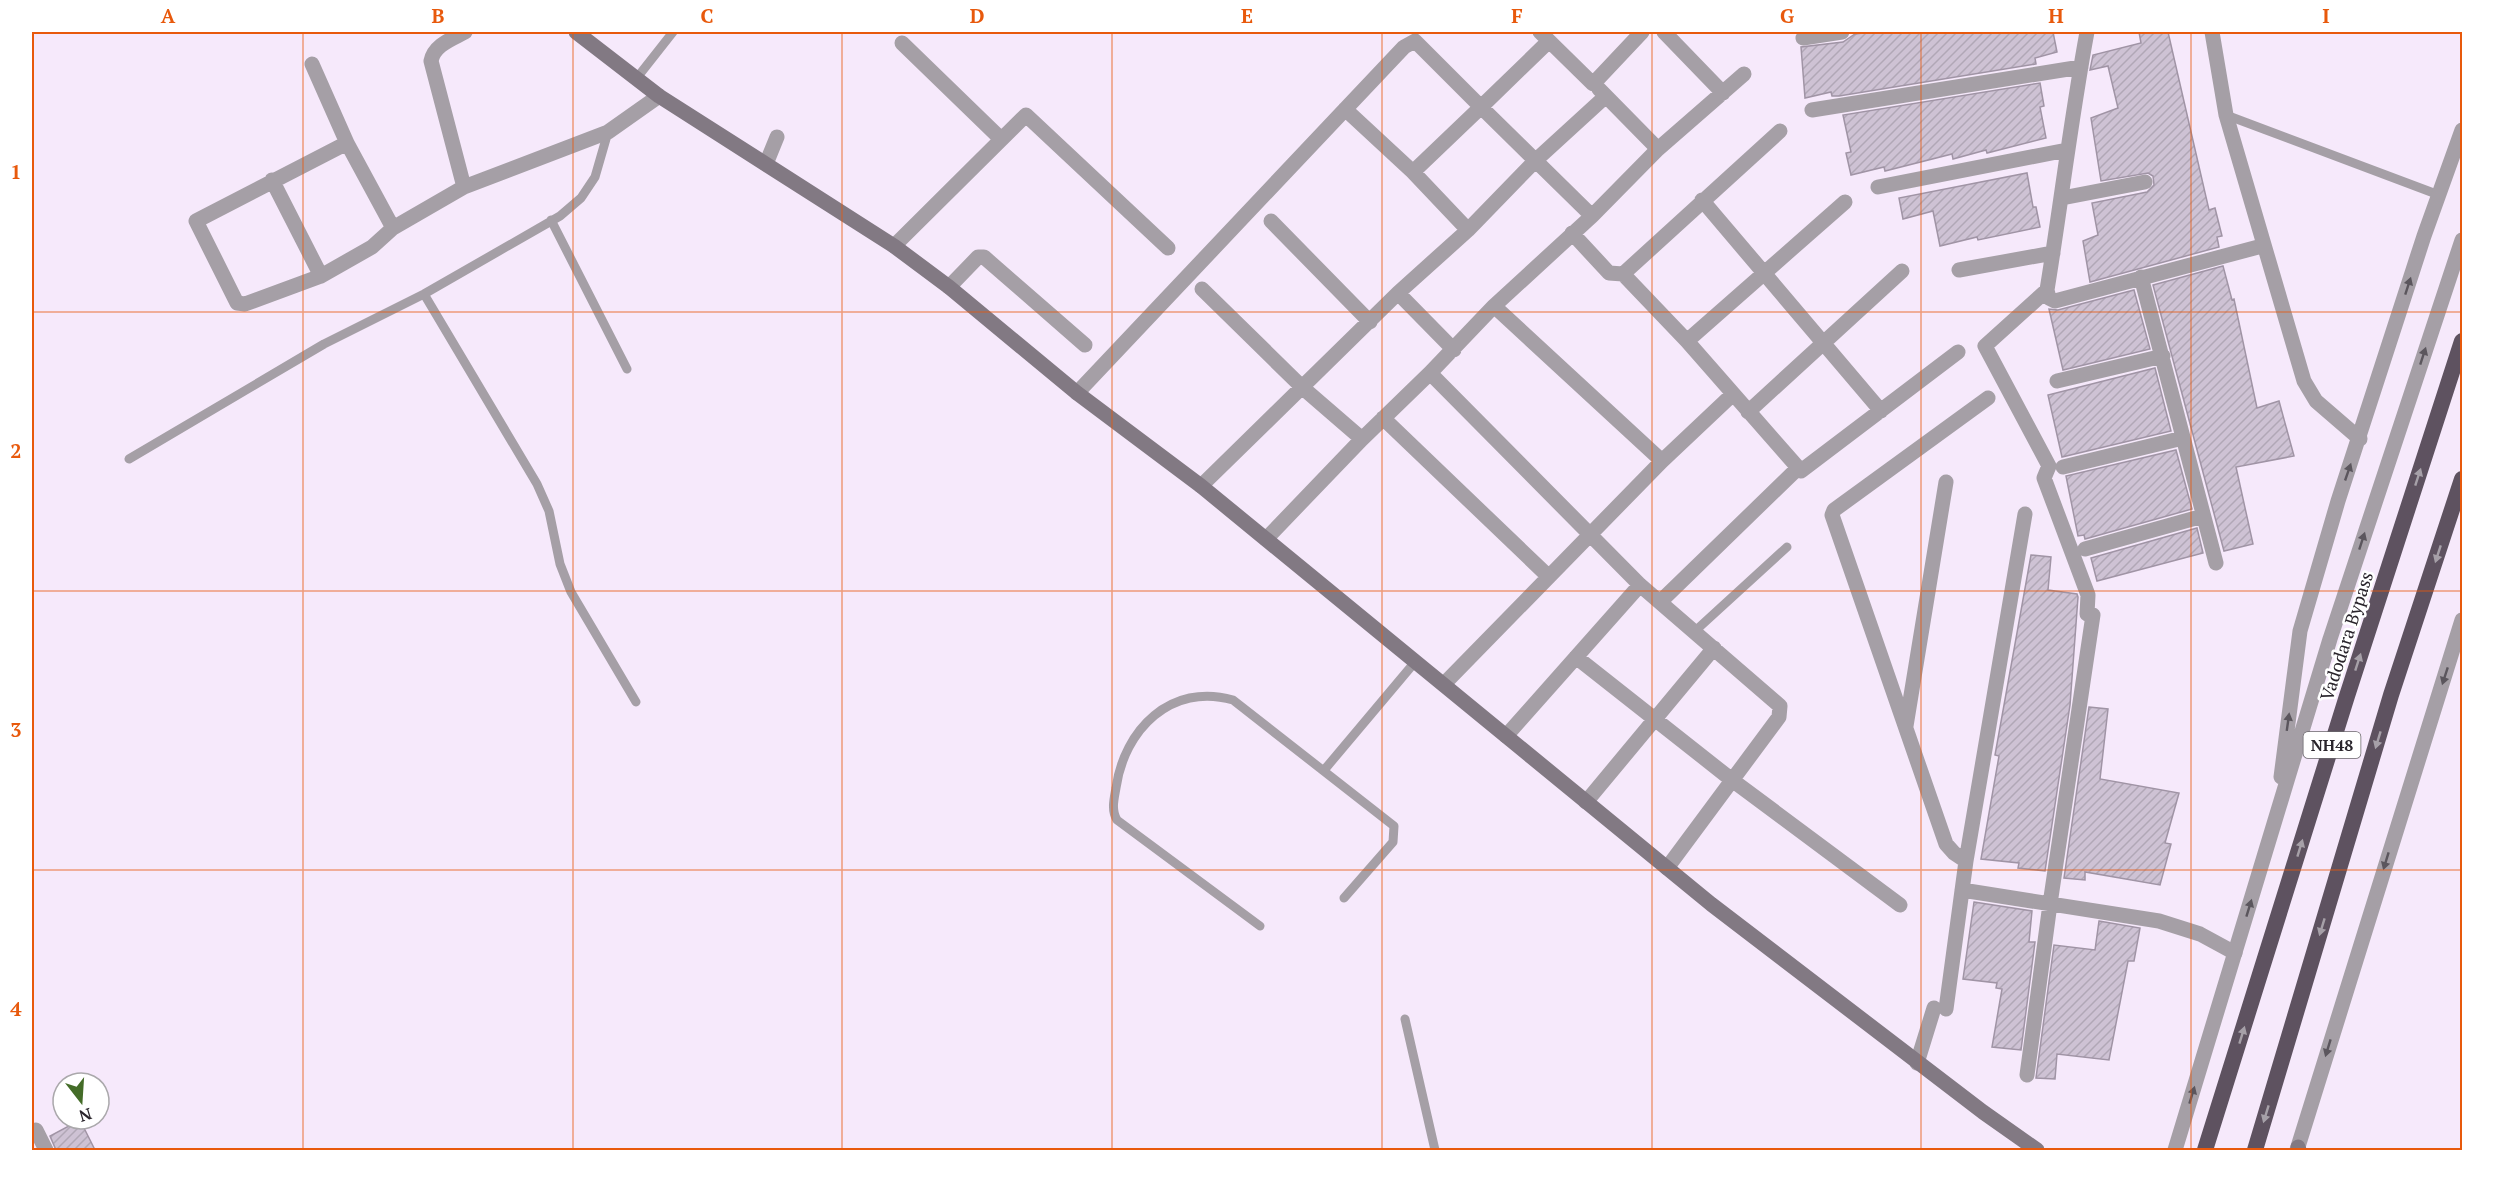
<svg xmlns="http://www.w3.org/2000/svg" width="2494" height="1182" viewBox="0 0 2494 1182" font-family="'PT Serif',serif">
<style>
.building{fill:url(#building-hatch);stroke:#a094a5;stroke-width:1.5}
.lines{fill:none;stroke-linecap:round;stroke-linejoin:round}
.service{stroke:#a59fa6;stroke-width:9}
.minor{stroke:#a59fa6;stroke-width:15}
.tertiary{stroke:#a59fa6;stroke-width:15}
.secondary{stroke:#827983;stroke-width:15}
.trunk{stroke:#5e5260;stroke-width:16}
.oneway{fill:#5b565d}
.oneway2{fill:#a6a0a8}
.grid{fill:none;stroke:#e8590c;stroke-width:1.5;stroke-opacity:0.55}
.labels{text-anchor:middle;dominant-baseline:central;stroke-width:5;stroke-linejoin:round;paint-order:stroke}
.shield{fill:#fff;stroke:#6a666b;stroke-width:1.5}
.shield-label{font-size:16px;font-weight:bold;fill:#2a252c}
.street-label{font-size:18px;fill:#2a252c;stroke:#fff}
.neatline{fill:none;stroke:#e8590c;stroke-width:2}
.grid-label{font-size:20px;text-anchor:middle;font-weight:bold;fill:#e8590c}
</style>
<defs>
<pattern id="building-hatch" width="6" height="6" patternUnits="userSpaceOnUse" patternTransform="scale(1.5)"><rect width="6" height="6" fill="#cec2d4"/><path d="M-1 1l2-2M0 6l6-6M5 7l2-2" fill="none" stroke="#b1a7b6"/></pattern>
</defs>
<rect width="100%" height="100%" fill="#f6e9fb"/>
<path class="building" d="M1871,32H2053L2057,52L2035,58L2036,64L1839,96H1832L1831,92L1805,98L1801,47L1843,42L1855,34Z
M2139,32H2168L2209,210L2215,208L2222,236L2217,237L2219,247L2090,282L2083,241L2098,235L2092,203L2147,192L2154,185L2153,176L2148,173L2101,181L2091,118L2118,108L2108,66L2090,70L2093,55L2141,43Z
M2040,83L2044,106L2040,107L2046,138L1987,153L1986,150L1953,159L1952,154L1885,171L1884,167L1851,175L1846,153L1851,152L1843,115Z
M2027,173L2033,207H2036L2040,227L1978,240L1977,237L1940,246L1933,211L1903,219L1899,198Z
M2223,266L2232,300L2234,299L2257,408L2279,401L2294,456L2236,467L2253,544L2224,551L2153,285Z
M2134,290L2150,349L2063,370L2049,309L2058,310Z
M2155,368L2171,431L2062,457L2048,395Z
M2176,450L2192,509L2085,539L2084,535L2078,536L2066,476Z
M2197,528L2203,553L2097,581L2091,558Z
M2031,555L2051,557L2048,590L2077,594L2078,597L2070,705L2045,871L2018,868L2019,863L1981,859L1999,756L1995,755Z
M2089,707L2108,709L2100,779L2179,793L2165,843L2171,844L2160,885L2085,872V880L2064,878Z
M1974,902L2032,911L2029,942H2035L2021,1050L1992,1047L2002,989L1996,988L1997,983L1963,979Z
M2099,921L2140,928L2134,961H2128L2109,1060L2057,1054L2055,1079L2036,1078L2054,945L2095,950Z
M80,1120L95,1150H56L50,1136Z"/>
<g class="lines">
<path class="service" d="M636,79L673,32
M2226,115L2439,195
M551,220L627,369
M424,294L537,484L549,511L560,564L571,592L636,702
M129,459L324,344L424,294L560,216L581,198L595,177L608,132
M1694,632L1787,547
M1325,769L1415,662
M1260,926L1117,820C1111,810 1114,799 1116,788C1124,730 1171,682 1233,700L1394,826L1393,842L1344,898
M1405,1019L1435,1150"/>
<path class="minor" d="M1540,32L1593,84L1642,32
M1664,32L1723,93
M2087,32C2071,118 2061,204 2047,290L2049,298L2055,301L2262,246
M1803,38L1842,32
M1548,42L1481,107L1592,216L1658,149L1744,74
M902,43L1001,139
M312,64L347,143L393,228
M1599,89L1658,149
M1345,109L1413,172L1468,230L1398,293
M1812,110L2081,67
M347,143L196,221L237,303L245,304L321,276L372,247L393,228L464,187L608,132L659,96
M766,164L777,137
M272,180L321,276
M464,187L431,61C434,45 452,39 465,32
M1878,187L2067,150
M2062,198L2145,182
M1702,200L1881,411
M1845,202L1687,341L1801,471L1958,352
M1271,221L1370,322
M1468,230L1536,160L1606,96
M1572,233L1609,273L1623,274
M894,246L1026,115L1168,248
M1959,270L2053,253
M2141,277L2216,563
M949,287L978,257H984L1085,345
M1202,289L1303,388L1362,439
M2047,290L1985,346L2049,466L2044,478L2088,595L2087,614
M1494,306L1592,216
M1687,341L1623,274L1780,131
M1430,373L1494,306L1662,461
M2057,381L2163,356
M1077,393L1404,47L1415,41L1481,107L1413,172
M1748,412L1902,271
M1383,418L1548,576
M2063,467L2183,438
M1201,486L1398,293L1454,350
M1266,539L1362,439L1430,373L1640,585L1780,706L1779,717L1667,868
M2085,549L2203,516
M1660,602L1797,469
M1576,657L1732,780L1900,905
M1444,684L1662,461L1733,394
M1906,726L1946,482
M1506,736L1640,585
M1586,802L1714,648
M1966,861L1954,853L1946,844L1832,515L1834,510L1988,398
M1962,890L2159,921L2200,934L2235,953
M1946,1009L1966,861L2025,514
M1917,1063L1934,1008
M2027,1075L2050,904L2093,615
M36,1130L46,1150"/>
<path class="tertiary" d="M2212,32L2226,115L2304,381L2316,401L2360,439
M2281,777L2300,631L2338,501L2424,236L2462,130
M2175,1150L2330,639L2462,240
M2297,1150L2462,620"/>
<path class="secondary" d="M576,32L659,96L894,246L949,287L1077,393L1201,486L1711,904L1983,1112L2037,1150
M2298,1147L2299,1150"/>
<path class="trunk" d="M2205,1150L2347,696L2462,341
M2255,1150L2391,695L2462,479"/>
</g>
<defs><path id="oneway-solid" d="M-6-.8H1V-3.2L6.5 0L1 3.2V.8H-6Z" transform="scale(1.5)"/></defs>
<g class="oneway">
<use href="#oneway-solid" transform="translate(2408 286) rotate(-72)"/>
<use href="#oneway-solid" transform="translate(2423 356) rotate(-72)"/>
<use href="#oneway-solid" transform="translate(2348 472) rotate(-71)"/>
<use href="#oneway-solid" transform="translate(2362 541) rotate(-72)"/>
<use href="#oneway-solid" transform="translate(2445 676) rotate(108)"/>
<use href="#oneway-solid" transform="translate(2288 722) rotate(-82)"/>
<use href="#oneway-solid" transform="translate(2386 861) rotate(107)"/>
<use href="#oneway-solid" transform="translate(2249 908) rotate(-73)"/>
<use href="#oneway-solid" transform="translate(2328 1048) rotate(107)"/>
<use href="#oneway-solid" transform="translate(2192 1095) rotate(-73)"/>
</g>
<g class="oneway2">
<use href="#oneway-solid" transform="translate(2418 477) rotate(-72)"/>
<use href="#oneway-solid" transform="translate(2438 554) rotate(108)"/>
<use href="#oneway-solid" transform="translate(2358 662) rotate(-72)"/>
<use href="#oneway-solid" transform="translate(2378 740) rotate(107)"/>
<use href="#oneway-solid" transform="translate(2300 848) rotate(-73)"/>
<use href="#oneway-solid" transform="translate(2322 927) rotate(107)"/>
<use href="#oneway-solid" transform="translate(2242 1035) rotate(-73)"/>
<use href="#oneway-solid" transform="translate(2266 1114) rotate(107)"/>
</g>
<path class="grid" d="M303,32V1150M573,32V1150M842,32V1150M1112,32V1150M1382,32V1150M1652,32V1150M1921,32V1150M2191,32V1150M32,312H2462M32,591H2462M32,870H2462"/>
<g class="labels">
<rect class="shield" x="2303.5" y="732" width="57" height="26" rx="4.5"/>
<g class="shield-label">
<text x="2332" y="745">NH48</text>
</g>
<g class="street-label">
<text transform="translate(2346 636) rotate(-72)">Vadodara Bypass</text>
</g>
</g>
<rect width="2494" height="1182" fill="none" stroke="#ffffff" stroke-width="66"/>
<g transform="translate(81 1101) rotate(163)"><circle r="28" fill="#ffffff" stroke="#aaa8ab" stroke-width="1.5"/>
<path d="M0-4.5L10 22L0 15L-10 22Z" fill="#446c28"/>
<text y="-9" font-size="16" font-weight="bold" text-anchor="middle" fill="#2a252c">N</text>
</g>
<rect x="33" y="33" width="2428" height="1116" class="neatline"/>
<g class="grid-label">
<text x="168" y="23">A</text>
<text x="438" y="23">B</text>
<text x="707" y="23">C</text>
<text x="977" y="23">D</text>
<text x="1247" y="23">E</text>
<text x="1517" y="23">F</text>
<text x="1787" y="23">G</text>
<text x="2056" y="23">H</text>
<text x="2326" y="23">I</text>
<text x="16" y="179">1</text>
<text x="16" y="458">2</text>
<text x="16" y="737">3</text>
<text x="16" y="1016">4</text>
</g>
</svg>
